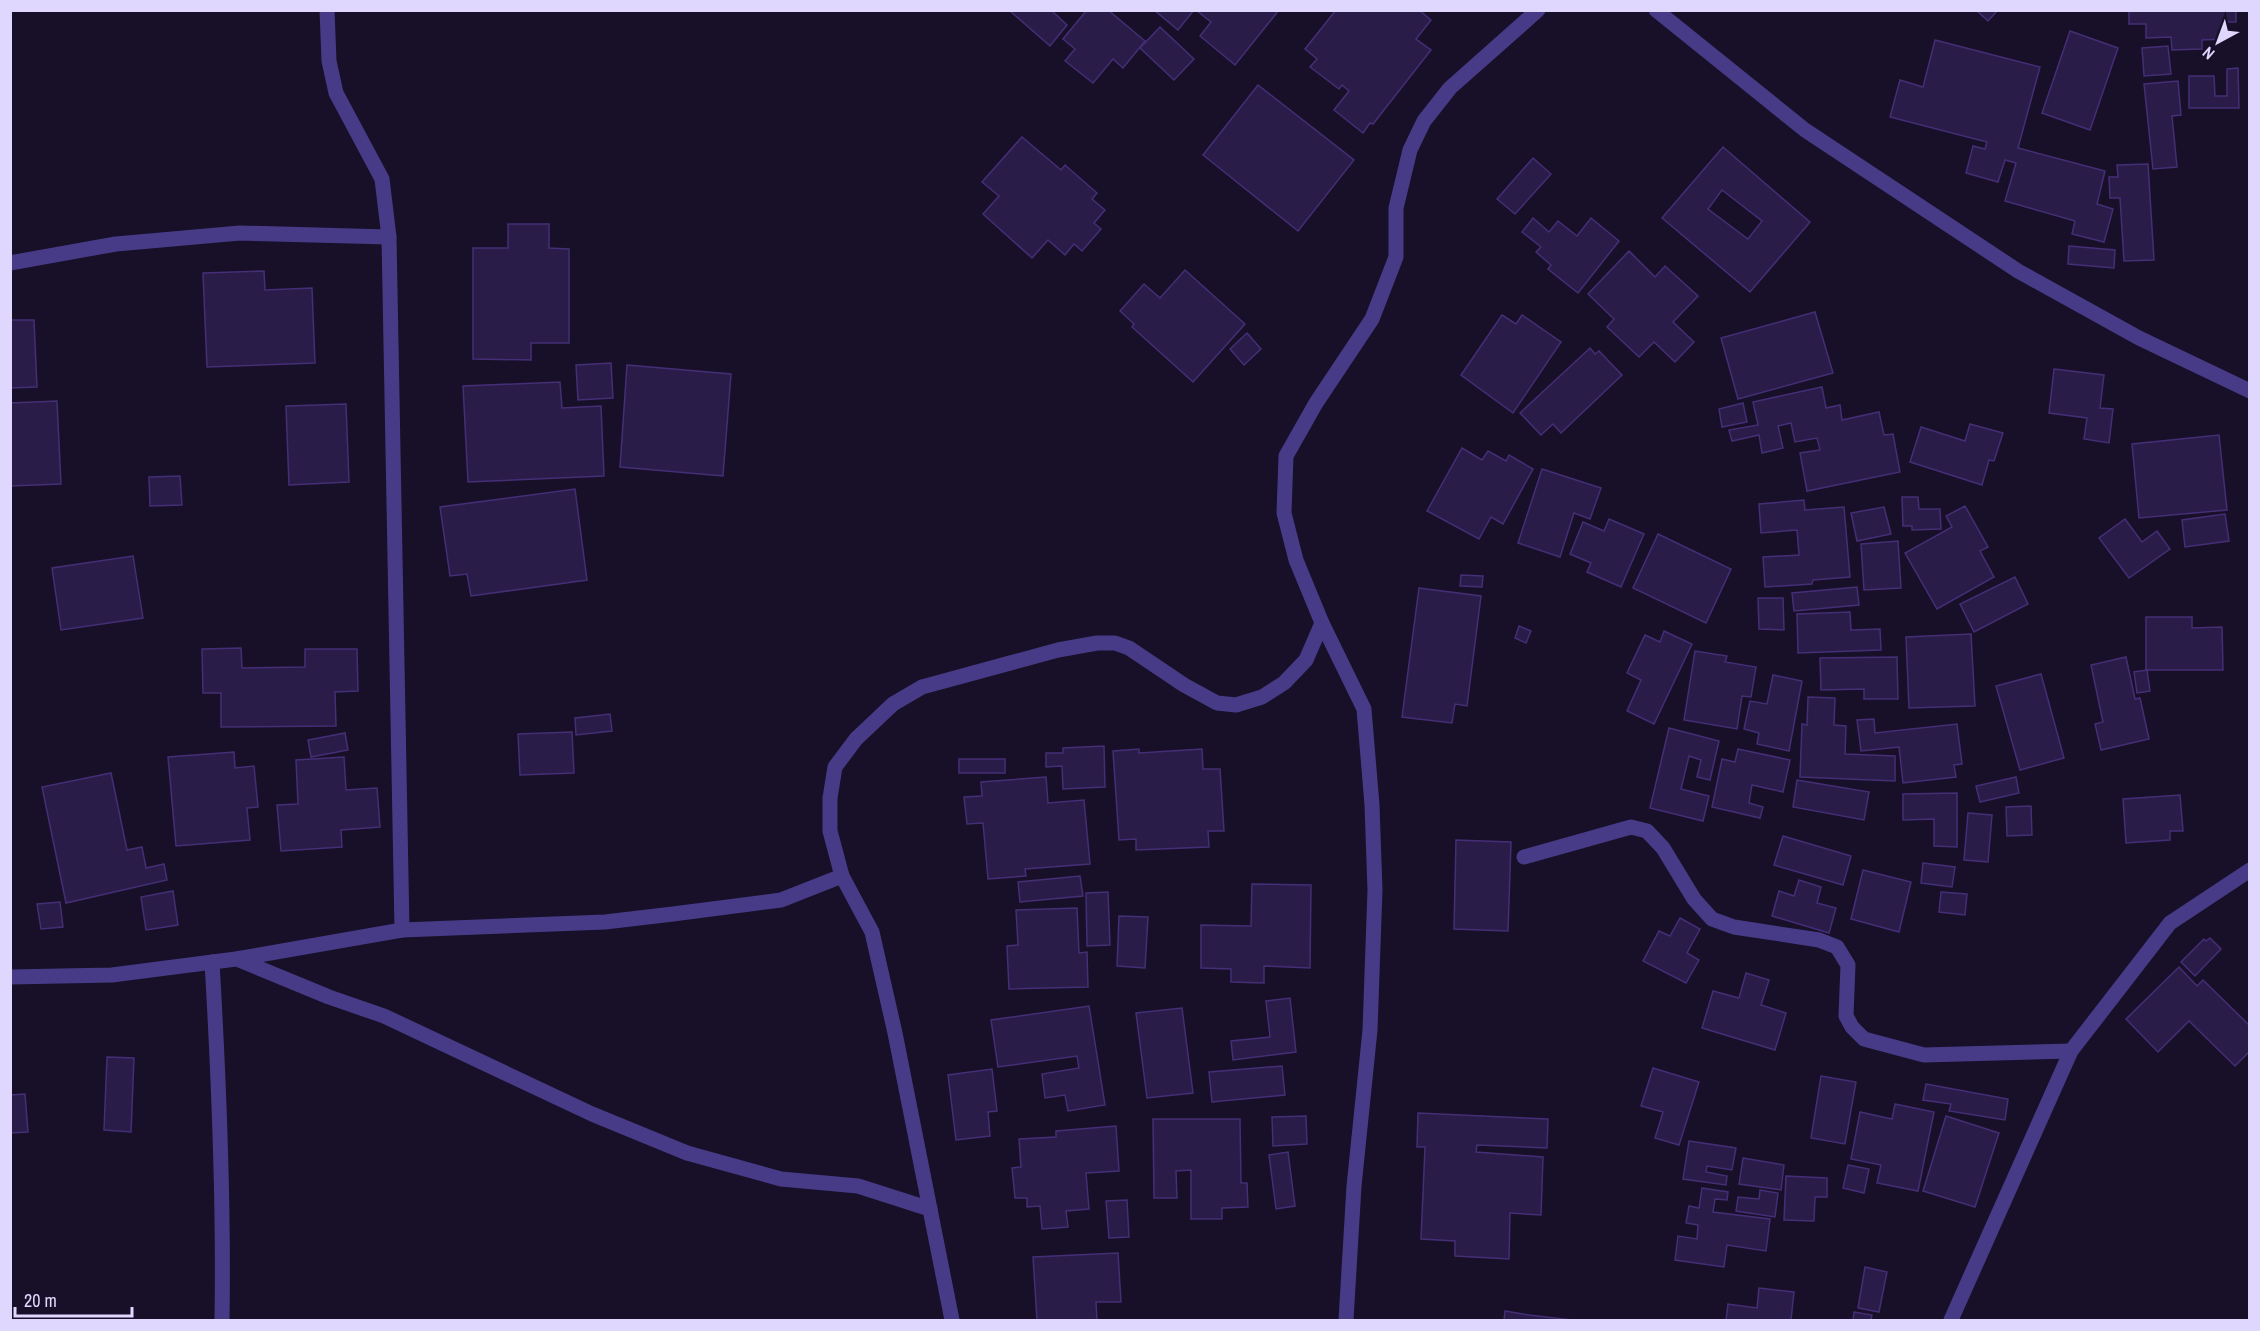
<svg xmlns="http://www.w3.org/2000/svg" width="2260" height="1331" viewBox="0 0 2260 1331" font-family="'Archivo Narrow',sans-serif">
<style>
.building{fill:#2a1c49;stroke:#442e76;stroke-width:1.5;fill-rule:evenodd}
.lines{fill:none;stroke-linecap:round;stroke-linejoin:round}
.street{stroke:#473b87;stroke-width:15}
</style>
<rect width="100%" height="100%" fill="#171028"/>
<g class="building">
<polygon points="1009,10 1051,10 1067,25 1050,46"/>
<polygon points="1087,10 1108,10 1145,41 1123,68 1113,59 1093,83 1065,61 1075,49 1063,39"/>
<polygon points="1154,10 1194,10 1178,30"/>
<polygon points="1196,10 1279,10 1235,65 1200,36 1211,22"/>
<polygon points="1336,10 1419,10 1431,20 1416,39 1431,50 1373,124 1370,123 1363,133 1334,110 1349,91 1342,85 1339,89 1310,67 1317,59 1305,49"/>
<polygon points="1976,10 1998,10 1988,21"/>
<polygon points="2129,10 2236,10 2236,22 2225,22 2225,39 2202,40 2202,49 2172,50 2171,37 2146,38 2146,24 2129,24"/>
<polygon points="1160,27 1194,59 1174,80 1140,48"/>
<polygon points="2070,31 2118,48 2090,130 2042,113"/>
<polygon points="1935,40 2040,67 2018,148 2105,171 2097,204 2113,209 2104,242 2072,234 2075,221 2005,201 2016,163 2005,160 1998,182 1966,173 1973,146 1985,149 1987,142 1890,117 1900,80 1923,87"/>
<polygon points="2168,46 2171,74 2144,76 2142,48"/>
<polygon points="2238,68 2239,108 2189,108 2189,76 2214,76 2215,96 2227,96 2227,69"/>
<polygon points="2178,81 2181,115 2172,116 2177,167 2153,169 2144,84"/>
<polygon points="1258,85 1354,160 1298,231 1203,155"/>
<polygon points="1022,137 1061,170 1065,165 1097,193 1092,199 1105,210 1094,223 1101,229 1082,251 1074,244 1065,255 1048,240 1032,258 983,214 999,196 982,182"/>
<path d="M1723,147L1810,222L1750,292L1662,218ZM1722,190L1762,221L1748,239L1708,209Z"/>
<polygon points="1533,158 1551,174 1515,214 1497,199"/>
<polygon points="2148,164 2154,260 2124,261 2120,198 2110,198 2109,177 2118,177 2117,165"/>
<polygon points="1533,218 1549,232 1558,221 1577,236 1591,218 1619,241 1578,293 1548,269 1551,265 1536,252 1541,247 1522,232"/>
<polygon points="508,224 549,224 549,248 569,249 569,343 531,343 531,360 473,359 473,248 508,248"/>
<polygon points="2069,246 2115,250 2114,268 2068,264"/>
<polygon points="1629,251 1655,277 1665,266 1698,296 1673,322 1694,342 1675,362 1654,342 1639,357 1607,327 1614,319 1588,294"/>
<polygon points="1185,270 1245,324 1193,382 1132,327 1134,324 1120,311 1144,284 1160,298"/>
<polygon points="264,271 265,290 312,288 315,363 207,367 203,273"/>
<polygon points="1815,312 1833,373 1738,399 1721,338"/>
<polygon points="1502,315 1516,324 1522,315 1561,342 1513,413 1461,375"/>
<polygon points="10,320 34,320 37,387 10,388"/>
<polygon points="1247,333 1261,349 1244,365 1230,349"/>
<polygon points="1590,348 1595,354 1599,351 1622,375 1561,433 1553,424 1541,435 1520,413"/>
<polygon points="611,363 613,398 578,400 576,365"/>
<polygon points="627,365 731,374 723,476 620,467"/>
<polygon points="2054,369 2104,375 2100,408 2113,409 2109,443 2084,439 2087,418 2049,413"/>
<polygon points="560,382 562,408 601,406 604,476 468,482 463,386"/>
<polygon points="1822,387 1826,408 1840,405 1842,420 1879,412 1884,435 1893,434 1900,472 1807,491 1800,453 1820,450 1817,438 1795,442 1791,423 1778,426 1783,448 1762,453 1759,435 1732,441 1729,430 1758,425 1753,402"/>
<polygon points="57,401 61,484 10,486 10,403"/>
<polygon points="1743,403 1747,422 1722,427 1719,409"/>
<polygon points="346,404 349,482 289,485 286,406"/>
<polygon points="1970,424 2003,433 1994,461 1989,460 1982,485 1910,462 1921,427 1965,441"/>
<polygon points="2219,435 2227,510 2139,518 2132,444"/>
<polygon points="1462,448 1482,460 1488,451 1506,461 1509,455 1533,469 1503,524 1491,517 1479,539 1427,511"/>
<polygon points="1542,469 1601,488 1590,519 1574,513 1560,557 1518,543"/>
<polygon points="180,476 182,505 150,506 149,477"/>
<polygon points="575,489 587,580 471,596 467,574 450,576 440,507"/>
<polygon points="1902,497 1918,497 1919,509 1940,509 1941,529 1912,530 1912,526 1903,526"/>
<polygon points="1804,500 1805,510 1844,507 1850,577 1813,580 1812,584 1765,587 1763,557 1799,555 1797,530 1761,533 1759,504"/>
<polygon points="1965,506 1988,547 1980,551 1994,577 1937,609 1905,553 1952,527 1946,516"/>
<polygon points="1884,507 1891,534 1857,541 1851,513"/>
<polygon points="2225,514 2229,541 2185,547 2182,520"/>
<polygon points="1609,519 1644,534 1621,587 1587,572 1591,563 1570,554 1583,522 1604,531"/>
<polygon points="2125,519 2142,542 2157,531 2170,549 2129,578 2099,538"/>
<polygon points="1658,534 1731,569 1706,623 1633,588"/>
<polygon points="1898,541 1901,588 1864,590 1861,544"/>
<polygon points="133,556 143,618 61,630 52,568"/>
<polygon points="1461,575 1483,576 1482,587 1460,586"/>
<polygon points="2015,577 2028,604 1974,632 1960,604"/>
<polygon points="1857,587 1859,605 1794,611 1792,593"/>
<polygon points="1419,588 1481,596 1467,706 1455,704 1452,723 1402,717"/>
<polygon points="1758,598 1783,598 1784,630 1759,629"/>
<polygon points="1850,612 1851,630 1880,629 1881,650 1798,653 1797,614"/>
<polygon points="2146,617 2192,617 2192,628 2222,627 2223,670 2146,670"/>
<polygon points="1519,626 1531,631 1526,643 1515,638"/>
<polygon points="1664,631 1692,644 1654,724 1627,711 1641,680 1627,673 1645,635 1660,642"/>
<polygon points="1971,634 1975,706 1909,708 1906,637"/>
<polygon points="241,648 242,668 305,667 305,649 357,649 358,691 335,692 336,726 221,727 221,693 203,693 202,649"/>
<polygon points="1695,651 1727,656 1725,662 1756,667 1751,697 1742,696 1737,729 1684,720"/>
<polygon points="1897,657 1898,699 1864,699 1864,689 1821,690 1820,658"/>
<polygon points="2126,657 2135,699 2140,698 2149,739 2101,750 2095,724 2103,722 2091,665"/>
<polygon points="2147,670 2150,691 2137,693 2134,672"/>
<polygon points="2041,674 2064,758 2020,770 1996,686"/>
<polygon points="1773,675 1802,681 1789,751 1757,744 1759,733 1744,729 1750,701 1767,704"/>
<polygon points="1808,697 1835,698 1834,725 1846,726 1845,754 1895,756 1895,781 1800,777 1802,724 1807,725"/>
<polygon points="610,714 612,731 576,735 575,718"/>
<polygon points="1874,719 1875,733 1957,724 1962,764 1954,765 1956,777 1903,783 1899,747 1861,751 1857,720"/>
<polygon points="1669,728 1719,741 1710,780 1697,777 1701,760 1689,756 1681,789 1709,796 1703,821 1650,808"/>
<polygon points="572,732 574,773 520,775 518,734"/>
<polygon points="345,733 348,750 311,757 308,740"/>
<polygon points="1104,746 1105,787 1063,789 1062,766 1046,767 1046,753 1063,753 1063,748"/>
<polygon points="1139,749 1139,753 1202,749 1203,769 1220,769 1224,831 1208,831 1209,847 1136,850 1136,839 1119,840 1113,751"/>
<polygon points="1738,749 1790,760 1783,792 1752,785 1749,803 1763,807 1760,818 1712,807 1722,759 1735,762"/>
<polygon points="234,752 235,768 254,766 258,807 247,808 250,840 176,846 168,757"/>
<polygon points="344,757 346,790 377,788 380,827 341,830 342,847 281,851 277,805 298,804 296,760"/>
<rect x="959" y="759" width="46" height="14"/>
<polygon points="111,773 127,850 142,847 146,868 164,864 167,880 66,903 42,787"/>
<polygon points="1046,777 1048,803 1084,800 1090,864 1025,869 1026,876 988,879 983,823 967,824 964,797 982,796 981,782"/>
<polygon points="2016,777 2019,793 1980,802 1976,786"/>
<polygon points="1797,780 1869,792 1864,820 1793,807"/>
<polygon points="1957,793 1957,847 1934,846 1934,819 1903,820 1903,794"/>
<polygon points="2180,795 2183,831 2170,831 2170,840 2126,843 2123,799"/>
<polygon points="2031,806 2032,835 2007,836 2006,807"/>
<polygon points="1968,813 1992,815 1988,862 1964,860"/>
<polygon points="1783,836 1851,856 1843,885 1774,865"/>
<polygon points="1456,840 1511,842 1508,931 1454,929"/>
<polygon points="1923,863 1955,867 1952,887 1921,883"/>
<polygon points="1863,870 1911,882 1899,932 1851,919"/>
<polygon points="1080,876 1083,896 1020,902 1018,882"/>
<polygon points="1799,880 1821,887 1817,903 1836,908 1829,933 1772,916 1779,891 1794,896"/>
<polygon points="1252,884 1311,885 1310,968 1264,966 1264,983 1231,982 1231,969 1201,968 1201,925 1251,926"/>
<polygon points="173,891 178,925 146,930 141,897"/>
<polygon points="1108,892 1110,945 1087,946 1086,893"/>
<polygon points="1941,892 1967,894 1965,915 1939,912"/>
<polygon points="60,902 63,927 41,929 37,904"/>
<polygon points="1077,908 1079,953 1087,952 1088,987 1009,989 1007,946 1018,945 1016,910"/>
<polygon points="1119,916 1148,917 1145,968 1117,966"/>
<polygon points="1680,918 1700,929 1687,953 1699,960 1686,983 1643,961 1659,931 1670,936"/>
<polygon points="2210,938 2221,949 2195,976 2181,962 2204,939 2206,941"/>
<polygon points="2179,967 2197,986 2203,980 2250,1026 2250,1051 2235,1066 2189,1021 2158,1052 2126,1019"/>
<polygon points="1746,973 1769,980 1761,1005 1786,1013 1775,1050 1702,1028 1713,991 1739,998"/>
<polygon points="1290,998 1296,1052 1233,1060 1231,1041 1270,1037 1266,1001"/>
<polygon points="1089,1006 1105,1105 1068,1111 1065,1095 1045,1098 1042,1074 1079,1068 1077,1056 998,1067 991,1020"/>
<polygon points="1182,1008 1193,1093 1147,1098 1136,1013"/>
<polygon points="107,1057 134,1058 131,1132 104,1130"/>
<polygon points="1282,1066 1285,1095 1212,1102 1209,1072"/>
<polygon points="1653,1068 1699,1082 1679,1145 1655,1138 1663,1112 1641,1106"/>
<polygon points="992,1069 997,1111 988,1112 990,1136 956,1140 948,1075"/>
<polygon points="1821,1076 1856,1082 1845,1144 1811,1138"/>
<polygon points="1926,1084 2008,1099 2005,1120 1949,1111 1951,1104 1923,1100"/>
<polygon points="25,1094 28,1132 10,1133 10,1095"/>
<polygon points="1895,1104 1934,1112 1918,1191 1877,1183 1881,1165 1851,1159 1860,1112 1892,1119"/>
<polygon points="1418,1113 1548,1119 1547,1148 1477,1145 1476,1152 1543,1157 1541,1215 1510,1213 1509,1259 1455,1256 1455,1241 1421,1239 1425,1147 1417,1147"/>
<polygon points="1306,1116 1307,1144 1273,1146 1272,1117"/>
<polygon points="1946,1116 1999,1133 1975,1207 1923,1191"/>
<polygon points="1153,1119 1240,1119 1241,1183 1247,1183 1248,1207 1222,1208 1222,1219 1191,1219 1191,1170 1176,1171 1177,1198 1154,1198"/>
<polygon points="1116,1126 1119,1171 1086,1173 1089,1209 1066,1211 1068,1227 1042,1229 1040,1206 1027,1207 1027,1198 1015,1198 1012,1168 1021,1167 1019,1139 1056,1137 1056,1131"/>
<polygon points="1689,1141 1736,1148 1732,1170 1707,1166 1706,1172 1727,1176 1726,1185 1683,1179"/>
<polygon points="1288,1152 1295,1206 1276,1209 1269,1155"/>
<polygon points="1743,1158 1784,1165 1781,1190 1739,1184"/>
<polygon points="1848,1165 1869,1169 1864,1193 1843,1188"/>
<polygon points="1786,1176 1827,1178 1827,1197 1815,1197 1814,1221 1784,1220"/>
<polygon points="1702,1188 1728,1192 1727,1200 1715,1199 1713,1212 1770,1219 1766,1251 1727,1245 1724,1267 1675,1260 1678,1236 1697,1239 1698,1225 1686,1223 1689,1206 1699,1208"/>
<polygon points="1760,1190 1778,1193 1775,1217 1736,1211 1738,1197 1759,1199"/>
<polygon points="1127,1200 1129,1237 1109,1238 1106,1201"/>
<polygon points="1118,1253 1121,1302 1096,1302 1097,1320 1037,1320 1033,1257"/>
<polygon points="1865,1267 1887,1272 1879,1312 1858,1308"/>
<polygon points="1759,1288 1794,1292 1791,1320 1726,1320 1728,1304 1757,1308"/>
<polygon points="1505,1311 1529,1315 1572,1320 1504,1320"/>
<polygon points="1854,1312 1872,1315 1871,1320 1853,1320"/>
</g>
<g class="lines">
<g class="street">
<polyline points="327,10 329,61 336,93 382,179 389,237 402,930"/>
<polyline points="1656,10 1805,130 2018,271 2139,338 2250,391"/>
<polyline points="10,263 116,244 240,233 389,237"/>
<polyline points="1524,857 1631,827 1647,831 1663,848 1694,899 1712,919 1734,927 1819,940 1837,947 1848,965 1846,1016 1852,1027 1864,1039 1924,1055 2071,1051"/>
<polyline points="237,959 329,997 384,1016 592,1114 687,1153 781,1179 858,1186 930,1209"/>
<path d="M212,962C219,1082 224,1201 222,1320"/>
<polyline points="10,977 112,975 236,959 402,930 605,922 673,914 781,900 842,876"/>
<polyline points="952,1320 895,1033 872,932 842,876 830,831 830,798 835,767 856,739 893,704 922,687 1058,650 1097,643 1115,643 1129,648 1184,685 1217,703 1236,705 1262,697 1284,683 1306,660 1322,623"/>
<polyline points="1346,1320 1354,1186 1370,1030 1375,890 1372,805 1364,709 1322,623 1296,560 1284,513 1286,456 1316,403 1372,319 1396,257 1396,208 1410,150 1424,121 1450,88 1538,10"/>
<polyline points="1951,1320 2071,1051 2170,923 2250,870"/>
</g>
</g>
<rect width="2260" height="1331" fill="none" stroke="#e0d7ff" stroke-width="24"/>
<g transform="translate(2218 42) rotate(221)" stroke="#171028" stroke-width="4.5" paint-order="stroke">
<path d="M0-4.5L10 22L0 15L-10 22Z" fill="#e0d7ff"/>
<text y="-9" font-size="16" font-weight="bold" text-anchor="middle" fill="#e0d7ff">N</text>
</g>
<path d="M15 1307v9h117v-9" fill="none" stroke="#e0d7ff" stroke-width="3"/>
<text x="24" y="1307" font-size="18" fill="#e0d7ff" stroke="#171028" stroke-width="4.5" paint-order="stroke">20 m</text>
</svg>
